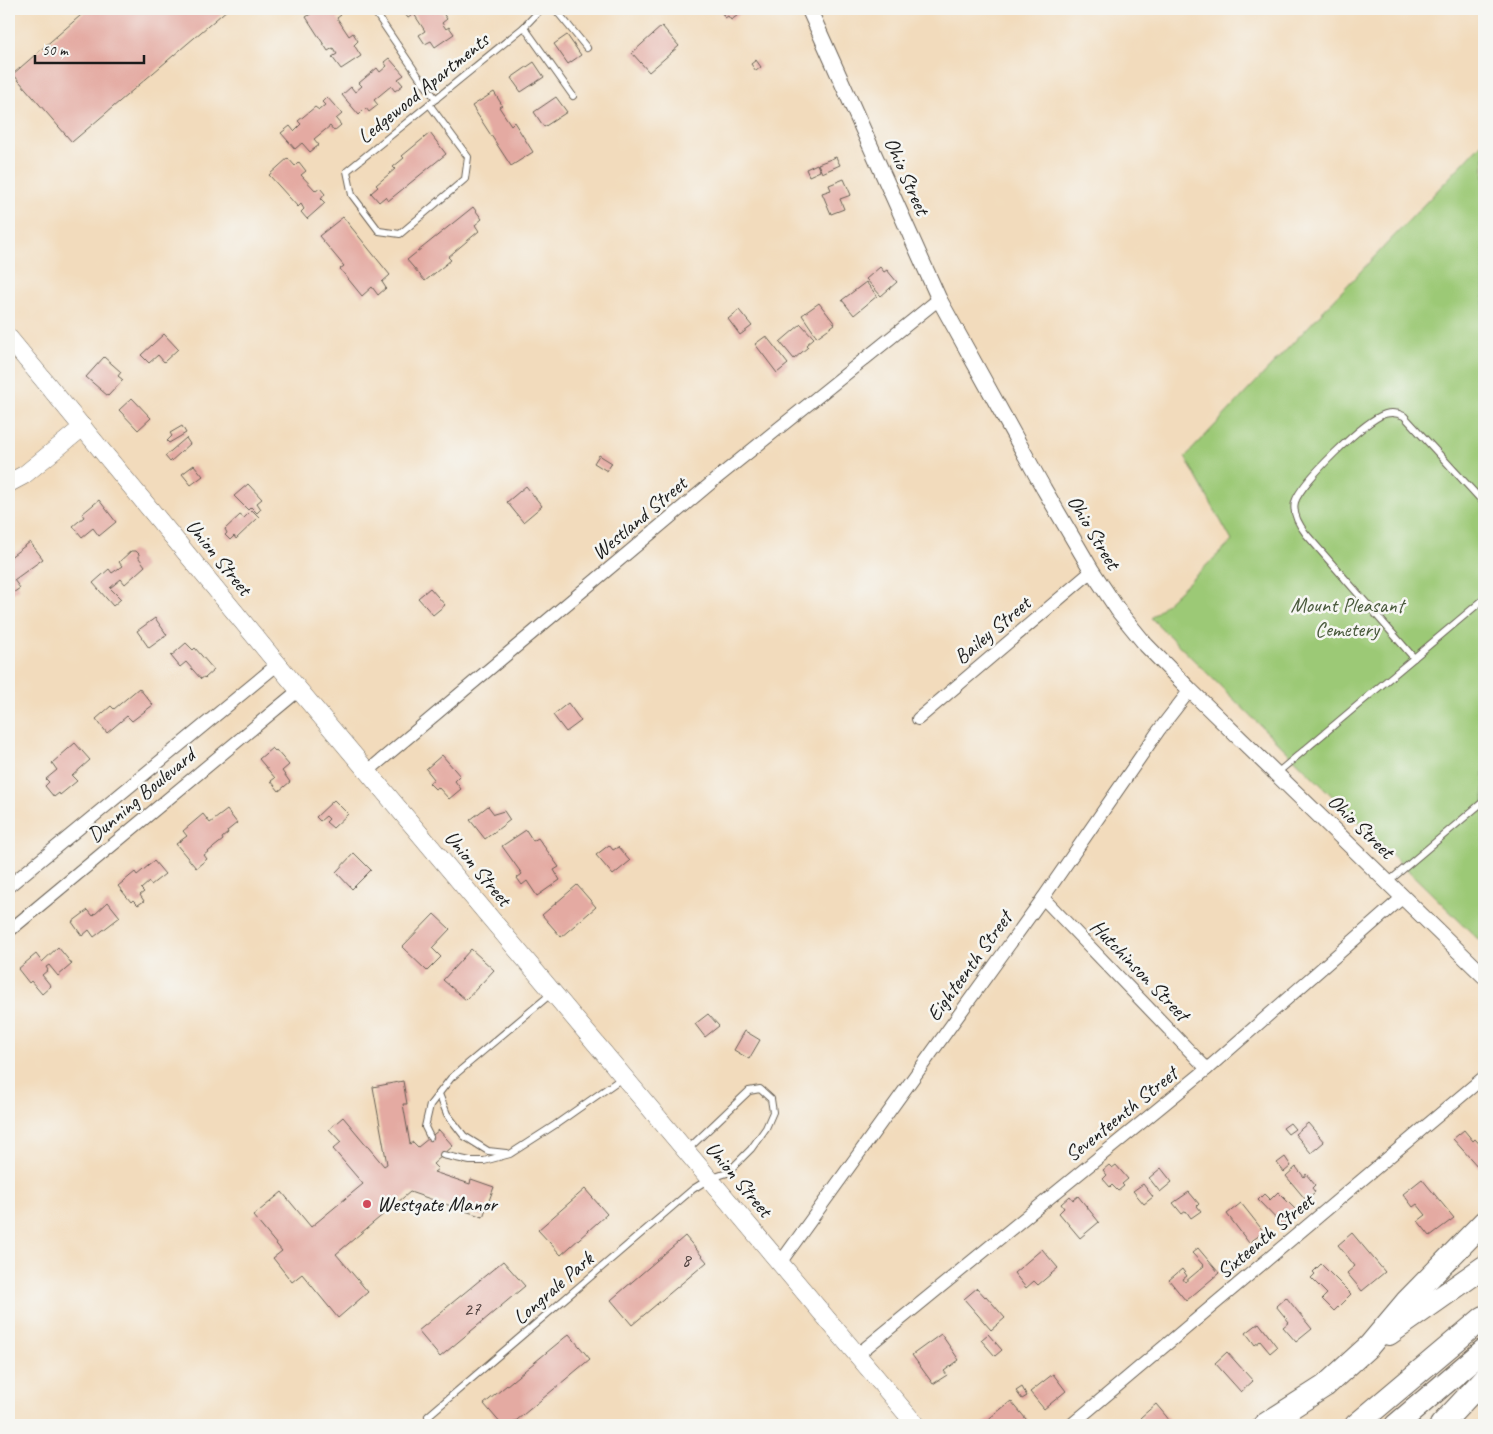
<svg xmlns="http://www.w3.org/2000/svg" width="1493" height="1434" viewBox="0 0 1493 1434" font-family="Caveat,sans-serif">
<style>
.green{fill:#9cc976;stroke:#5c7249}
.building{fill:#e4aaa2}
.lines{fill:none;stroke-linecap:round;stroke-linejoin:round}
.service-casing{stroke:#675f54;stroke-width:8}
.minor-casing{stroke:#675f54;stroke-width:14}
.tertiary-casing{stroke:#675f54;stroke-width:17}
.secondary-casing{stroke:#675f54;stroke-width:19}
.motorway-casing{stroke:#675f54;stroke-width:24}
.service{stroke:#fff;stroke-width:6}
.minor{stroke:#fff;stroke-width:12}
.tertiary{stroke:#fff;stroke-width:15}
.secondary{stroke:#fff;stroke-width:18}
.motorway{stroke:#fff;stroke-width:22}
.poi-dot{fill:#d1495b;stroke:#f6f6f2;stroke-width:2}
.labels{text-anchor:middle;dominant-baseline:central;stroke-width:5;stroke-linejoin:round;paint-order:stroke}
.number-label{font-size:19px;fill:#4e403e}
.street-label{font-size:21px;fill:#1c1c1c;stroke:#f6f6f2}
.park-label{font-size:21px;fill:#49593c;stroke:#f6f6f2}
.poi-label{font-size:21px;fill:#1c1c1c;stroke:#f6f6f2;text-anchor:start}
</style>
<rect width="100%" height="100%" fill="#f6f6f2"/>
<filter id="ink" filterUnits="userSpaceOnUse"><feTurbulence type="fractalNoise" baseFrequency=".02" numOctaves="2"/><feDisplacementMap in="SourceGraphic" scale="10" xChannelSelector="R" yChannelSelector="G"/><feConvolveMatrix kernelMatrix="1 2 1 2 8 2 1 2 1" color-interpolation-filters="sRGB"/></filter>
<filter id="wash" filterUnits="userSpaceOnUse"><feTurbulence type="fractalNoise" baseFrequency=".0096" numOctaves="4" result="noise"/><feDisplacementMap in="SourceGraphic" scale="20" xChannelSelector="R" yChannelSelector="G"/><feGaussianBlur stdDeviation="1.12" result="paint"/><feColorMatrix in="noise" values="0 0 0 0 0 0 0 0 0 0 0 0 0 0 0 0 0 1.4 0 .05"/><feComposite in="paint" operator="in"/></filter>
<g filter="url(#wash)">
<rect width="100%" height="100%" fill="#f2dbbc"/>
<polygon class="green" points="1484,141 1484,945 1151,618 1232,541 1185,457"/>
<g id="blocks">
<g class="building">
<polygon points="88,9 228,9 72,142 13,74"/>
<polygon points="318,9 330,9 331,11 337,9 341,15 337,18 349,36 353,33 358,41 354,45 361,56 341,69 332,57 337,54 333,48 328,51 306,17"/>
<polygon points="401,9 440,9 447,19 442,23 446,29 449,27 454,34 435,47 431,41 425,44 419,35 425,31 414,14 408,18"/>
<polygon points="723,9 747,9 731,20 728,16 725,18 722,13 725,11"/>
<polygon points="662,26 679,46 649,72 632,53"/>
<polygon points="567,35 581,55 568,64 554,44"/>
<polygon points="389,58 404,75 398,79 403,85 395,91 391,86 374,100 378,105 369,112 366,108 359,115 342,95 351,87 355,92 362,86 359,83 377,68 380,72 387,66 384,62"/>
<polygon points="756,60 761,67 756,71 751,64"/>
<polygon points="534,62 544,77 521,92 511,78"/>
<polygon points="494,92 502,105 499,107 511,125 514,122 533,152 511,166 472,106"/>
<polygon points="327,97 342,114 336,119 341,125 334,131 330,126 314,139 319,145 310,152 302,143 295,149 281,133 290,126 294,131 301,124 298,121 315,107 319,110 325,105 322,102"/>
<polygon points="556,97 567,112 544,127 534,112"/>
<polygon points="430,133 446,154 388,201 385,197 379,202 371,193 378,187 376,185 395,169 393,167 404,158 402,156"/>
<polygon points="836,157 840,165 822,173 818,164"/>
<polygon points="288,158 295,166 299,162 306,171 301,175 316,191 320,188 325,194 321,199 325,203 307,219 301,212 304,209 301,204 298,207 269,175"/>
<polygon points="817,164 820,171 809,176 806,169"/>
<polygon points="844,179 851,195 840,199 844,209 831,214 822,193 831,190 829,185"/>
<polygon points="473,207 482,219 475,225 479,231 448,257 451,260 425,281 407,260"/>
<polygon points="343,217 390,275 382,282 386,288 378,295 372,287 362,296 340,269 344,266 319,236"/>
<polygon points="880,267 884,272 887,270 897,282 881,296 866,279"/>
<polygon points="866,282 877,296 854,315 842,300"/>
<polygon points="819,303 835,324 817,337 802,315"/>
<polygon points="739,310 752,326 740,335 728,319"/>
<polygon points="801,324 814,338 806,345 808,347 794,359 780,342"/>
<polygon points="164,334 178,349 164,362 158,355 149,363 141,355"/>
<polygon points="766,336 788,364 777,373 755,344"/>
<polygon points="104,357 121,372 118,376 123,380 108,396 86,377"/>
<polygon points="132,398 151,418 138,430 119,410"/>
<polygon points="182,426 186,433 169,443 167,441 172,436 170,433"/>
<polygon points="186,438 190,444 170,462 165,456"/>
<polygon points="599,455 612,463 607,471 594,463"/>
<polygon points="194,465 203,476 191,485 182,474"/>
<polygon points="248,484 262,499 257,503 261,509 257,513 251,507 248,510 234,496"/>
<polygon points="526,486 542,506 523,522 507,502"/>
<polygon points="99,500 116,522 99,536 93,528 82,537 73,526 84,517 82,514"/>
<polygon points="252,510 259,517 236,539 234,536 230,540 225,535 227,533 225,529 240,515 244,518"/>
<polygon points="30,542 43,559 14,580 20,588 10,595 9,558"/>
<polygon points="131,551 136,551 139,554 139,558 145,566 125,584 121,579 110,588 121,599 113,606 93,583 109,569 112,573 122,566 119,562"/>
<polygon points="430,588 445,605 433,615 418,598"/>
<polygon points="155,618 167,635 149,648 137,631"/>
<polygon points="186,643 193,650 195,648 214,670 205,678 204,677 201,679 186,662 180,667 171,656"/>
<polygon points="139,688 153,705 132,721 127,716 107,733 96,719 111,706 114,709"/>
<polygon points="568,703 581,721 566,732 553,715"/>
<polygon points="75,743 90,760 72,776 77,781 60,795 59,793 54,797 45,786 49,782 46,779 57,770 52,763"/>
<polygon points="272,748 275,751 276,750 289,765 282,771 290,782 279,791 271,781 275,778 259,759"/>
<polygon points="442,755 460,776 455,781 461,789 449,799 438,787 435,789 429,783 434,779 426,769"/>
<polygon points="334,800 348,814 333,828 326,822 329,819 326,816 320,821 316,817"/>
<polygon points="488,806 494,814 504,811 510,820 485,839 470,820"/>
<polygon points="227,810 237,823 227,831 228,833 222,838 223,840 204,855 207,859 196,868 176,844 187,836 183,831 203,814 210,823"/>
<polygon points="526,830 533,841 538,838 559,867 554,870 560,880 537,896 527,881 522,885 517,878 522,874 502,846"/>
<polygon points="609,845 613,850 618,847 630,861 613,875 596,855"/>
<polygon points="354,853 371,870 352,889 336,872"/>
<polygon points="154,861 165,874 151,885 149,882 141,889 144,892 140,895 144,901 138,905 133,900 131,902 118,886 135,872 137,875"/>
<polygon points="577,885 596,907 561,937 542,915"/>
<polygon points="108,902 120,917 94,937 89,930 82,936 72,922 88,910 93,916"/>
<polygon points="434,914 450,929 432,948 441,957 427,971 402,947"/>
<polygon points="58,947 72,964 58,976 49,965 46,967 48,970 42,975 51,986 42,994 31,981 29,983 18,969 36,954 42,962"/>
<polygon points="471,949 494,970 466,1000 443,980"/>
<polygon points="708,1014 719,1026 705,1037 695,1024"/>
<polygon points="745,1031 760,1040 749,1059 734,1050"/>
<polygon points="403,1081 407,1104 403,1104 410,1144 413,1142 418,1147 439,1130 453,1146 433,1164 438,1169 434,1172 470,1184 471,1179 494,1187 483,1217 410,1192 336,1254 368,1292 338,1318 302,1274 292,1282 273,1258 282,1251 253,1216 282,1192 311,1227 363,1184 333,1149 341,1142 329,1129 343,1117 384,1166 387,1164 373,1087"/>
<polygon points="1290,1123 1295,1129 1288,1134 1283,1128"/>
<polygon points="1308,1123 1324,1142 1311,1153 1295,1134"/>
<polygon points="1464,1130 1473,1141 1475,1139 1484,1149 1484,1163 1479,1168 1453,1139"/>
<polygon points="1285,1157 1291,1166 1284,1172 1277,1163"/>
<polygon points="1109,1165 1112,1168 1116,1165 1128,1179 1122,1184 1124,1186 1118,1191 1112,1185 1110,1187 1103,1179 1107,1175 1103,1170"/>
<polygon points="1296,1167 1304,1177 1306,1174 1315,1185 1312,1188 1315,1192 1306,1200 1286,1176"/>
<polygon points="1161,1168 1172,1182 1160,1192 1149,1178"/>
<polygon points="1422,1179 1454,1218 1430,1236 1418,1221 1426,1215 1417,1204 1413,1207 1403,1194"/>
<polygon points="1143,1184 1153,1197 1144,1204 1133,1191"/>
<polygon points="585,1189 607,1214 561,1255 538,1230"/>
<polygon points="1189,1192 1199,1204 1197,1206 1201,1211 1191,1218 1186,1211 1182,1214 1173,1203"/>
<polygon points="1278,1192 1297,1211 1282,1225 1258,1200 1264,1194 1270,1200"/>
<polygon points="1070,1196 1073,1200 1078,1196 1099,1222 1080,1238 1059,1213 1064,1208 1061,1204"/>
<polygon points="1241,1203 1264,1232 1249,1243 1227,1214"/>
<polygon points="1352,1233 1385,1272 1362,1291 1347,1273 1355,1266 1338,1245"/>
<polygon points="685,1236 707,1262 632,1325 611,1300"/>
<polygon points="1198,1248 1219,1273 1186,1301 1169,1280 1182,1269 1187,1276 1183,1279 1185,1282 1204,1266 1192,1253"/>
<polygon points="1042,1249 1058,1268 1038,1285 1034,1281 1026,1288 1014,1273"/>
<polygon points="503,1261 525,1286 440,1357 418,1331"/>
<polygon points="1321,1264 1351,1294 1334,1311 1322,1299 1327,1294 1311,1278 1315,1274 1313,1272"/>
<polygon points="977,1288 985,1297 986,1296 1005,1318 991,1330 964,1299"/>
<polygon points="1286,1297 1312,1329 1296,1342 1283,1327 1289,1322 1276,1306"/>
<polygon points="1259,1323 1277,1347 1270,1353 1260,1341 1255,1345 1246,1333"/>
<polygon points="569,1334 590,1359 511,1425 502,1425 484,1404"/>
<polygon points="941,1334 959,1360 944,1371 947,1375 933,1384 912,1355"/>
<polygon points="988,1334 1002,1350 995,1356 981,1340"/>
<polygon points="1227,1352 1253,1381 1241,1392 1215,1363"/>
<polygon points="1053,1374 1066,1391 1044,1409 1030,1392"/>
<polygon points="1022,1387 1027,1396 1022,1399 1016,1391"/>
<polygon points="1011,1401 1031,1425 981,1425"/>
<polygon points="1156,1404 1166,1416 1173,1425 1148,1425 1141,1417"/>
</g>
</g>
</g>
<g filter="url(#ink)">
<use href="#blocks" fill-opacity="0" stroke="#675f54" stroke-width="1"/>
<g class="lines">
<defs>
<g id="service">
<polyline points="373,9 419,77 436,99"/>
<polyline points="555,9 587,48"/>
<polyline points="524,27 573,96"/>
<polyline points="429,104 468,157 465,179 400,234 379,231 352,195 347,171 524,27 541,9"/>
<path d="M1414,658L1306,534C1299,525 1292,514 1295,502C1301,482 1365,420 1385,414C1392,412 1398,413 1404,416L1484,503"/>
<polyline points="1277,773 1484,599"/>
<polyline points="1388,882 1484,801"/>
<polyline points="439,1094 447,1114 464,1136 488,1151 506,1153"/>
<polyline points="430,1137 425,1127 430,1105 451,1078 552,993"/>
<polyline points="443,1155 470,1161 484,1161 510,1154 555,1125 622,1078"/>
<polyline points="435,1425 428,1416 693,1189 709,1179 727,1173 751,1149 766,1128 773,1112 771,1099 760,1089 749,1091 686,1151"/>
</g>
<g id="minor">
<polyline points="918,719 1092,571"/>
<polyline points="368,771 717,478 939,299"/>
<polyline points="9,886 278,664"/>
<polyline points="1043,898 1207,1069"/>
<polyline points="9,931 299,690"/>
<polyline points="780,1263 1043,898 1159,730 1190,690"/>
<polyline points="857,1355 1207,1069 1403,897"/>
<polyline points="1071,1425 1484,1077"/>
</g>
<polyline id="tertiary" points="809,9 939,299 1044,489 1092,571 1120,613 1146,645 1190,690 1484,976"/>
<g id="secondary">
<polyline points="9,338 299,690 916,1425"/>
<polyline points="9,483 24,475 83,427"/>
</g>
<g id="motorway">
<polyline points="1389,1334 1484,1267"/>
<polyline points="1264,1425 1325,1386 1369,1346 1406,1302 1484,1222"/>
<polyline points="1356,1425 1484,1317"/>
<polyline points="1396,1425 1484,1350"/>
<polyline points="1441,1425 1484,1379"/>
</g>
</defs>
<use href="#service" class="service-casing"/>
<use href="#minor" class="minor-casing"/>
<use href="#tertiary" class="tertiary-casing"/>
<use href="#secondary" class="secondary-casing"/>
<use href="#motorway" class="motorway-casing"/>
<use href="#service" class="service"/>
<use href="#minor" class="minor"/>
<use href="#tertiary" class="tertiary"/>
<use href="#secondary" class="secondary"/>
<use href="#motorway" class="motorway"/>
</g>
</g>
<circle class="poi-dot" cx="367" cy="1204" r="5"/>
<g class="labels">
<g class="number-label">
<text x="686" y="1260">8</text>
<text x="472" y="1309">27</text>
</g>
<g class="street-label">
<text transform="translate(423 88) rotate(-39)">Ledgewood Apartments</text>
<text transform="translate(907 176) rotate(66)">Ohio Street</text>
<text transform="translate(639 518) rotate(-40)">Westland Street</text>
<text transform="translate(1094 532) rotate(59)">Ohio Street</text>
<text transform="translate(219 557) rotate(51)">Union Street</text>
<text transform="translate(992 630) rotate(-40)">Bailey Street</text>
<text transform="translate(141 795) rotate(-40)">Dunning Boulevard</text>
<text transform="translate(1361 826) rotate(44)">Ohio Street</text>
<text transform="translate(478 868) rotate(50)">Union Street</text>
<text transform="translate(969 966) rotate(-54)">Eighteenth Street</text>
<text transform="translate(1140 970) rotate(46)">Hutchinson Street</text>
<text transform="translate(1121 1114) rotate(-39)">Seventeenth Street</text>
<text transform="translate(739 1179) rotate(50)">Union Street</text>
<text transform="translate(1265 1236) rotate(-40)">Sixteenth Street</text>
<text transform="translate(553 1288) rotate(-41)">Longrale Park</text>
</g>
<g class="park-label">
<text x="1347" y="605">Mount Pleasant<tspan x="1347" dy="24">Cemetery</tspan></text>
</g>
<g class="poi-label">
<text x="377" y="1204">Westgate Manor</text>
</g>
</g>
<rect width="1493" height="1434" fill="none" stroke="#f6f6f2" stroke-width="30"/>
<path d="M35 55v8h109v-8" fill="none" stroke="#1c1c1c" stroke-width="2.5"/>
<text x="42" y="55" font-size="15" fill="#1c1c1c" stroke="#f6f6f2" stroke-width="4" paint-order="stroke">50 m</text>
</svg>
